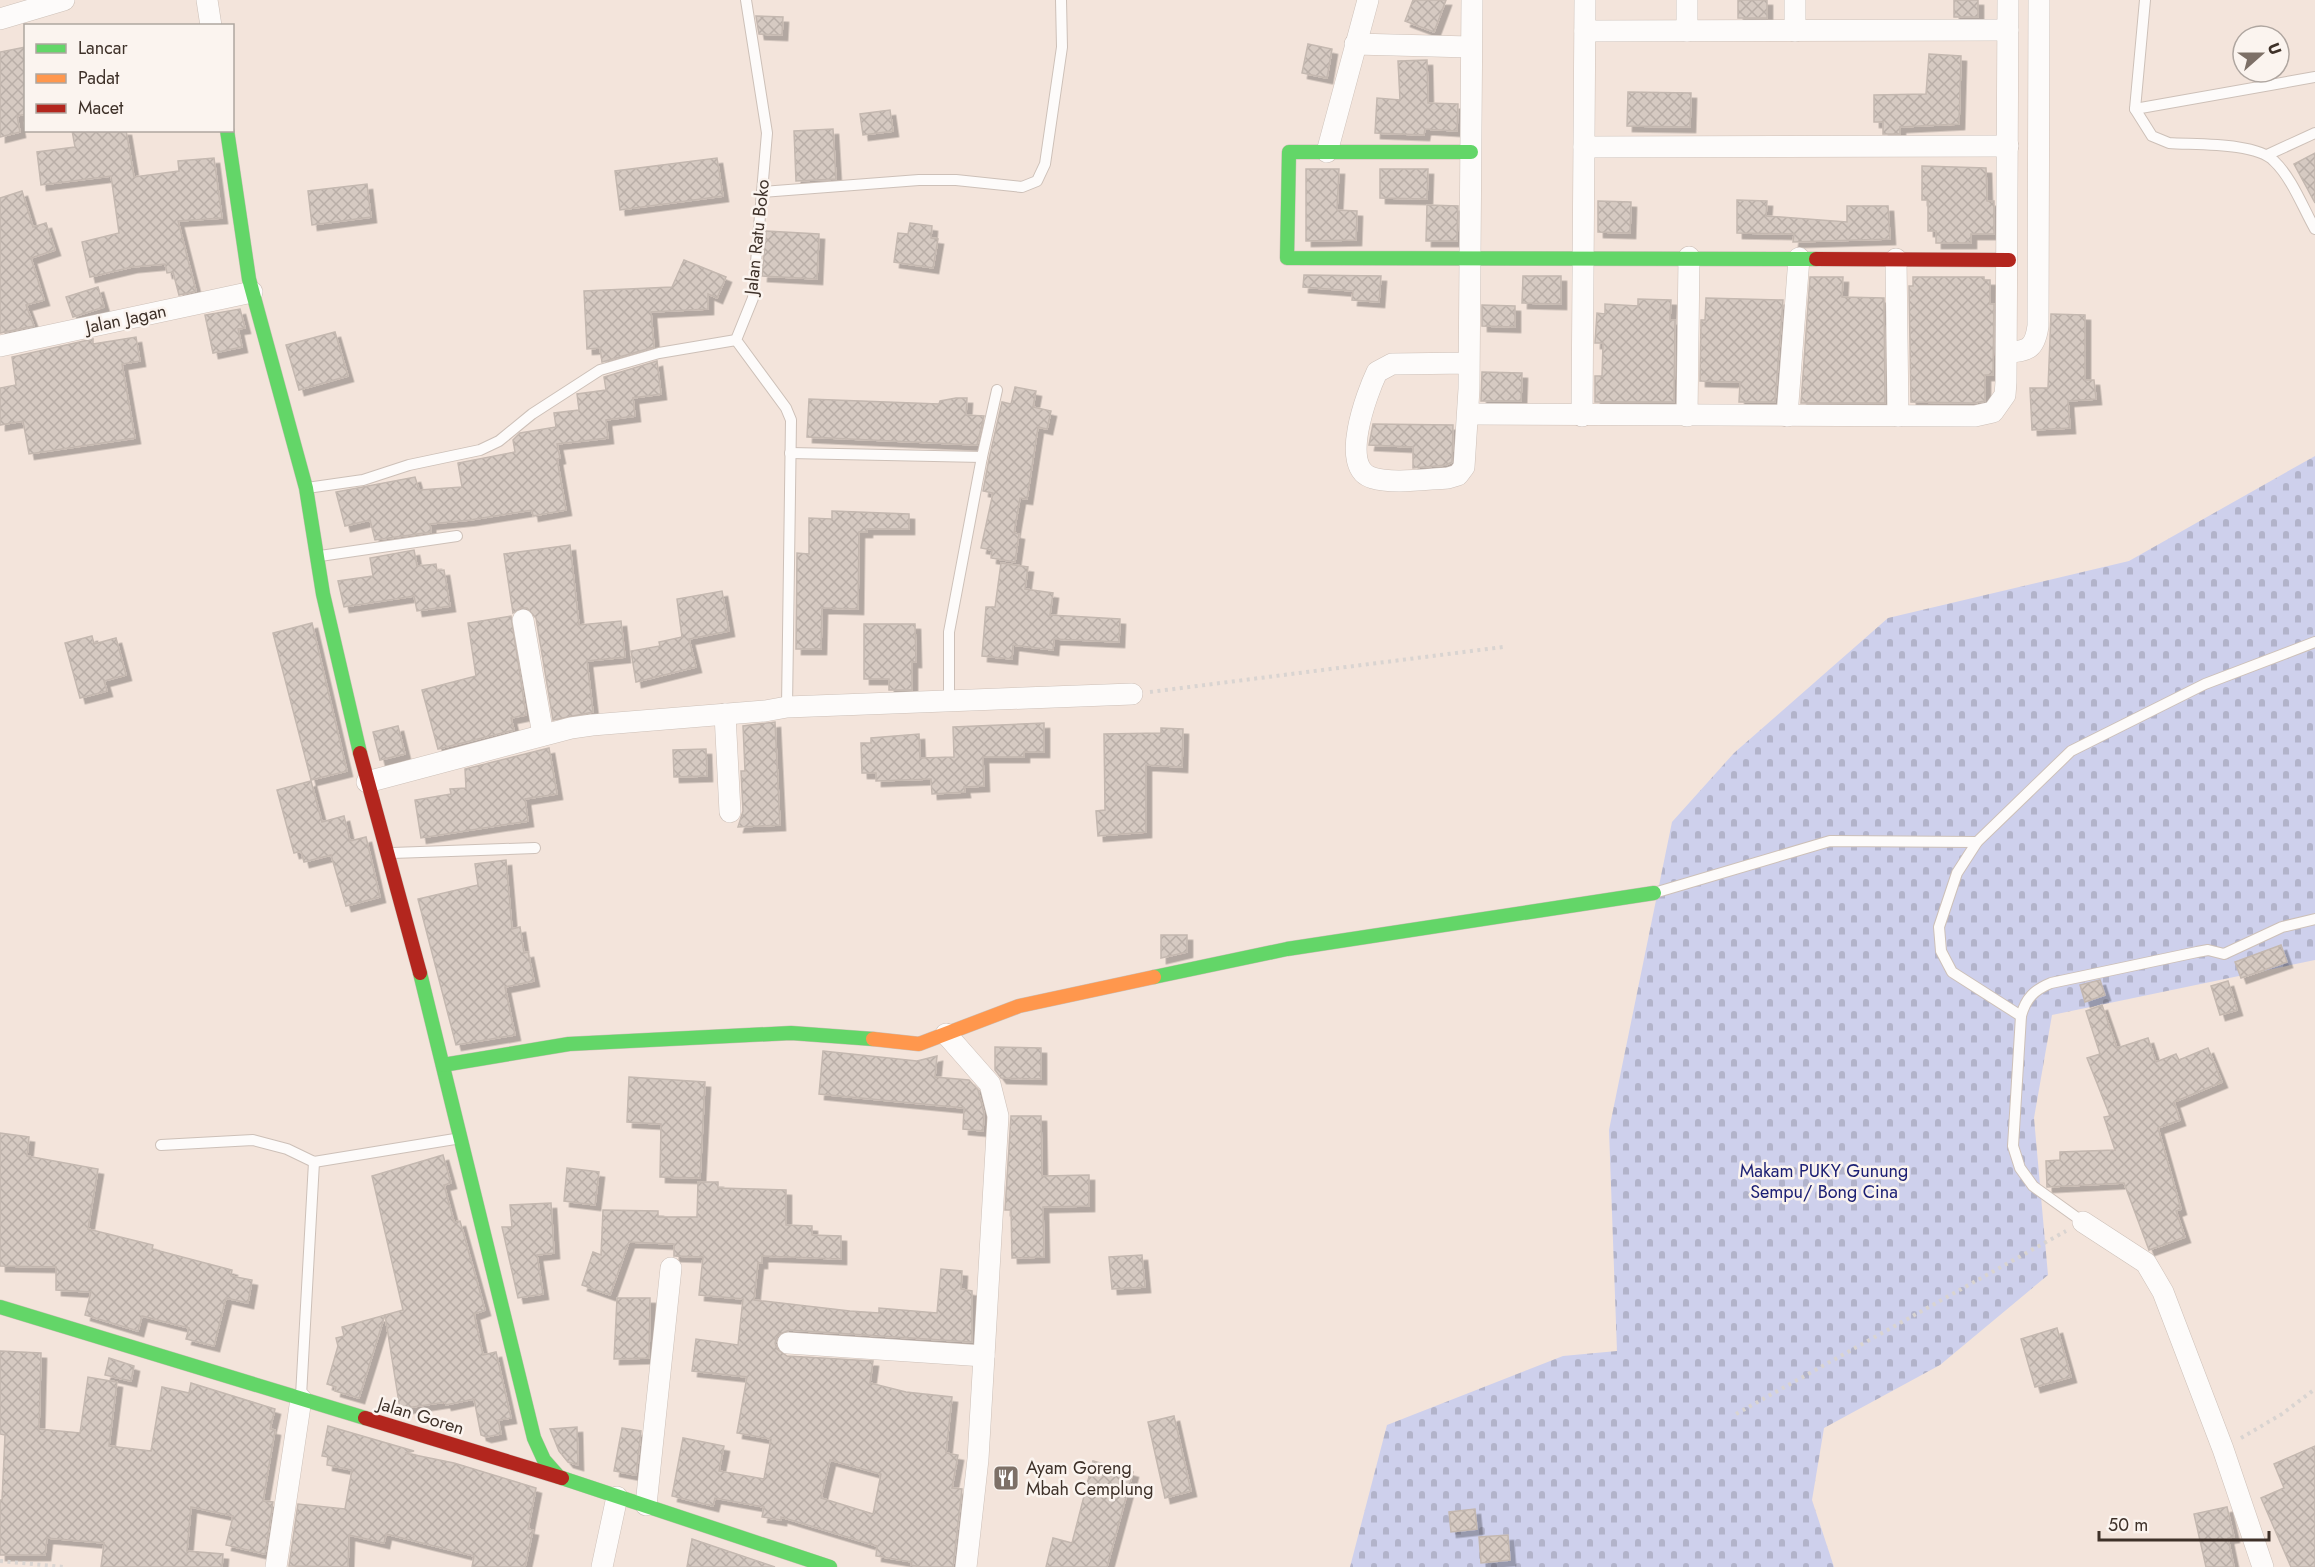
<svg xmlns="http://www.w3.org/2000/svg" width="2315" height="1567" viewBox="0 0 2315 1567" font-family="Jost,sans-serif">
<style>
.cemetery{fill:url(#cemetery-stones)}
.building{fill:url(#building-cross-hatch);stroke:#c4b8b0;stroke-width:1.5;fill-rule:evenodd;filter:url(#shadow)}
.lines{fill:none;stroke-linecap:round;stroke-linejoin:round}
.lane-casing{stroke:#cdc0b8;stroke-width:12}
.street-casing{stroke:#cdc0b8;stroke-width:22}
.fast-casing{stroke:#cdc0b8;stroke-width:15}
.slow-casing{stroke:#cdc0b8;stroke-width:15}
.jam-casing{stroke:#cdc0b8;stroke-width:15}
.path{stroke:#d9d4d1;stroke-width:4;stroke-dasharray:3 4.5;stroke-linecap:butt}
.lane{stroke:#fdfbfa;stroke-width:10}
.street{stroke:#fdfbfa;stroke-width:21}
.fast{stroke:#63d668;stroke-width:14}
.slow{stroke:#ff974d;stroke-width:14}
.jam{stroke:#b3261e;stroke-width:14}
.labels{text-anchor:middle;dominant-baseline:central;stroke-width:5;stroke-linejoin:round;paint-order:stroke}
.street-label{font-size:18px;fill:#3e3129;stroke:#fbf4ef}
.park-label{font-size:18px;fill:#1c2074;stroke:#fbf4ef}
.poi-label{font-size:18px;fill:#3e3129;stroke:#fbf4ef;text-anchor:start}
</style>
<defs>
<pattern id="cemetery-stones" width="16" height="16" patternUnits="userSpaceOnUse" patternTransform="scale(1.5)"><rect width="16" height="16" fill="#ced0ec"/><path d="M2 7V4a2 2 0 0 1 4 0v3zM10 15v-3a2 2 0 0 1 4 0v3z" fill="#b2b3ca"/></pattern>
<pattern id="building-cross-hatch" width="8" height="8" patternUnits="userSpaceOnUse" patternTransform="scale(1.5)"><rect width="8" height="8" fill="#d6cac2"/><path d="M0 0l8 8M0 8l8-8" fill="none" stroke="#b9aea7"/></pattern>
<filter id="shadow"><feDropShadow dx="5.5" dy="5.5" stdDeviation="0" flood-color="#0004"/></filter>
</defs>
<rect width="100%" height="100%" fill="#f3e4db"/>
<polygon class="cemetery" points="2315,456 2315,960 2052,1015 2034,1118 2048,1275 1940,1365 1824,1428 1812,1500 1834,1567 1350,1567 1387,1425 1563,1356 1617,1351 1609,1130 1672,822 1734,753 1888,618 2129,561"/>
<g class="building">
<polygon points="1413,0 1446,0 1434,32 1405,21"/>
<rect x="1738" y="0" width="29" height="18"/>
<rect x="1954" y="0" width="24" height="17"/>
<polygon points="756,16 783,17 782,35 759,34"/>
<polygon points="1308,44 1332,49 1327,78 1302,73"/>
<polygon points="26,47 26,114 17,116 20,132 0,137 0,52"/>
<polygon points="1929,54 1961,56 1959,124 1900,127 1900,134 1883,134 1883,122 1874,122 1874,95 1926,94"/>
<polygon points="1427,60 1428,103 1458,104 1457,131 1425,129 1424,135 1375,133 1377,98 1400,100 1398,61"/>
<polygon points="1628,92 1691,93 1690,127 1627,126"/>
<polygon points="890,110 893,131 863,135 860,114"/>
<polygon points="833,129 836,179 796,181 794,131"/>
<polygon points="72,130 126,130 134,177 179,171 178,161 214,158 222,218 178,221 196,291 179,295 173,272 167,273 165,264 132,267 90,277 82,242 119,233 111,176 41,185 37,152 75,147"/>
<polygon points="2315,153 2315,203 2294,164"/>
<polygon points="717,158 723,196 620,210 615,171"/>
<polygon points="1922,166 1986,168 1987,201 1994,201 1994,234 1971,234 1971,243 1936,243 1936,231 1928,231 1928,200 1922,200"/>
<polygon points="1306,169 1339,169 1337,210 1357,211 1356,240 1306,241"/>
<polygon points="1380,169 1428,169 1427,199 1380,198"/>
<polygon points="367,184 371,217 312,225 308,191"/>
<polygon points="22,191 33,227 46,223 55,250 31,258 44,300 26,305 34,326 0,333 0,198"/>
<polygon points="1737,200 1767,201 1766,216 1847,222 1847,206 1888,206 1890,239 1793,242 1794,234 1737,233"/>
<polygon points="1598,201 1631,202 1630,233 1598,232"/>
<polygon points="1427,205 1458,206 1457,241 1426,241"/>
<polygon points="910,223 932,226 931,238 938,239 933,268 894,262 898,233 908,234"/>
<polygon points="766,231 819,234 817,279 762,276"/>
<polygon points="684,260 726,277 717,298 708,294 708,309 651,312 654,347 602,362 600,348 587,349 584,291 672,287"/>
<polygon points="1304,275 1381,276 1379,302 1352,300 1353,291 1303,287"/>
<polygon points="1523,276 1561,276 1561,304 1522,303"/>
<polygon points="1810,277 1843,277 1842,297 1884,298 1885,403 1801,403"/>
<polygon points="1913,277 1984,277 1984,280 1990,280 1990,304 1994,304 1993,375 1985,375 1985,401 1974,403 1911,402 1909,286 1913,286"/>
<polygon points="98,287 104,307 73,317 66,297"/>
<polygon points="1706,298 1783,300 1775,402 1739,402 1740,382 1700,381 1701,320 1705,320"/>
<polygon points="1638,299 1671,300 1670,320 1675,320 1674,402 1595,402 1595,376 1602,376 1603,343 1595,343 1597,313 1605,314 1605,304 1638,306"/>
<polygon points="1482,305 1515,306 1515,327 1482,326"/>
<polygon points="240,309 245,328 238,329 242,347 213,353 205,315"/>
<polygon points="2051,314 2085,315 2085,380 2094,380 2096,399 2068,401 2070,428 2032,430 2030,388 2048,388"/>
<polygon points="335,332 348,376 299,390 286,345"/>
<polygon points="136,337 140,361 122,364 135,438 29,454 23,421 0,425 0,388 16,385 12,357 93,339 93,344"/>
<polygon points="657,361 661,394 633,398 635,416 606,420 608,438 557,444 560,458 557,459 566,510 533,516 532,510 470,520 430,524 431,532 375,540 370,520 345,526 336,492 415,477 419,490 462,487 458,463 515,452 513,440 520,433 556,427 554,413 579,410 577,394 606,390 604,377"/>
<polygon points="1482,372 1522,373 1521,401 1481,401"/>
<polygon points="1015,387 1036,391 1033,407 1051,411 1047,429 1038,427 1027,499 1020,498 1014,533 1019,534 1015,562 991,558 992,550 981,548 993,493 983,491 989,459 1002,402 1011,404"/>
<polygon points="956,398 967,398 966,415 984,416 977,445 807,437 809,399 939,404 940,401"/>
<polygon points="1373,424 1453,425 1452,462 1446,465 1413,468 1413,447 1369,445"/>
<polygon points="832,511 909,514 909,529 867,529 867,532 859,532 858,609 822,608 821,649 796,649 797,553 809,554 809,518 832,519"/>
<polygon points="570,545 579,625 621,621 625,657 587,661 593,712 553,720 536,618 527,608 520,608 513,613 504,554"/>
<polygon points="414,550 417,566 436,564 437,571 444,570 450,606 417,611 414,596 344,607 338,581 373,576 370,558"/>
<polygon points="1001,563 1028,567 1025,589 1053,593 1050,615 1120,619 1119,642 1054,639 1053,650 1013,645 1012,659 982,656 986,607 995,607"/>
<polygon points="722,591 729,631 689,639 696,667 636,682 631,651 660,646 659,642 682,637 677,599"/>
<polygon points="511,616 526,715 511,718 514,730 438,749 422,690 476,676 468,623"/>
<polygon points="312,623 347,771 311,780 273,633"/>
<polygon points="864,624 915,624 916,662 912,662 912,690 889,690 889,679 864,679"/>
<polygon points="92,636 94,644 116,638 126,675 104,681 107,691 80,698 65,643"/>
<polygon points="775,722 780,825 738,827 743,811 741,771 745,771 743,726"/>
<polygon points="1044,723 1044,752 1024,752 1024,757 983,757 984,786 964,787 965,792 932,794 931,779 876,781 876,773 862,773 861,743 871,743 871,738 919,734 920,758 954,757 953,727"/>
<polygon points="398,726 405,754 380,760 373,732"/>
<polygon points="1161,728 1183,729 1182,767 1146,765 1146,832 1098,836 1096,811 1105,810 1104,734 1161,733"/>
<polygon points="549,748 557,794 525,799 528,821 421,838 415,800 451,794 450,789 466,788 465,769"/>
<polygon points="706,749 707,776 674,777 673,750"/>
<polygon points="311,781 322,822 344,816 350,841 366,837 380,897 346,906 331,855 304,862 301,851 294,853 277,790"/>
<polygon points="506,860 512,929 520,927 524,953 528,952 534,981 505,987 515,1035 456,1045 418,899 478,885 475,864"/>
<polygon points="1161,935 1187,935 1187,952 1161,958"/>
<polygon points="2281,945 2287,962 2241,978 2235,962"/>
<polygon points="2100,980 2105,995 2085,1002 2080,985"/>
<polygon points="2228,981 2237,1010 2220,1015 2211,986"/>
<polygon points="2102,1005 2117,1048 2148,1038 2156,1062 2176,1054 2179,1060 2208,1048 2222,1082 2174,1102 2180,1120 2158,1128 2181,1209 2176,1211 2185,1237 2149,1250 2124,1183 2047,1187 2046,1161 2060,1160 2060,1152 2115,1150 2104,1117 2110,1116 2087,1058 2100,1054 2086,1011"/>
<polygon points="995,1047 1041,1048 1041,1079 1001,1078 995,1070"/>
<polygon points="823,1051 917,1061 937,1056 935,1077 969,1080 978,1090 984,1113 983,1131 963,1129 964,1108 819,1094"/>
<polygon points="629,1077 705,1082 700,1178 660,1177 661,1124 627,1122"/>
<polygon points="1011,1116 1041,1116 1042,1176 1089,1175 1089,1206 1043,1207 1044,1257 1012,1258 1011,1210 1005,1210"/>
<polygon points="0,1133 29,1137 27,1156 98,1169 88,1229 153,1245 152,1249 232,1270 231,1276 252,1280 248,1303 226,1298 214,1346 186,1339 189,1328 142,1316 138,1331 85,1315 91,1292 56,1290 56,1267 0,1266"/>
<polygon points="443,1155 451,1183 444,1185 454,1222 460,1221 485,1310 474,1314 483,1355 496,1352 511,1418 498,1420 501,1434 486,1437 481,1435 474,1399 446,1405 445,1402 400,1409 385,1315 403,1310 372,1176"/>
<polygon points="567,1168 599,1172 595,1205 564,1201"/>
<path d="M698,1182H718V1188L786,1190V1225L812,1226V1235L841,1236V1259L762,1256V1263H758L754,1300L850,1311L879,1313V1308L937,1313L941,1269L962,1271L961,1289L972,1291V1342L789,1330L778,1335L775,1343L777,1349L787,1356L873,1361L870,1383L906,1392L952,1397L946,1453L958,1455L952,1488L962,1489L953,1567H921L911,1565L912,1562L876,1556L877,1546L781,1517V1520L762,1517L764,1507L715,1498L713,1506L672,1496L683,1438L724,1446L719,1471L764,1479L771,1439L737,1433L747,1377L692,1371L696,1339L738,1345L743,1299L699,1295L703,1257L674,1256V1244L629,1242L610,1295L582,1285L593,1252L601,1255L603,1210L658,1211V1217H697ZM830,1460L881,1474L873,1514L821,1498Z"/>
<polygon points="551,1203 554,1253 537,1255 543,1294 518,1298 502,1227 512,1227 510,1205"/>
<polygon points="1142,1255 1145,1287 1112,1289 1109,1257"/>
<polygon points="617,1298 650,1298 649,1358 614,1359"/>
<polygon points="385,1315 359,1398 335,1391 336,1387 327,1384 338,1346 336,1338 344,1336 342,1327"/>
<polygon points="2057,1328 2071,1377 2035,1387 2021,1339"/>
<polygon points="0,1351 41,1353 39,1429 80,1433 88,1377 117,1382 109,1446 151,1451 162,1387 189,1393 191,1383 275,1409 270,1429 275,1430 263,1501 273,1502 265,1554 226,1545 233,1516 191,1507 187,1551 223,1554 222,1567 101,1567 104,1543 47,1538 45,1555 0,1555 0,1500 2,1500 5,1435 0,1434"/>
<polygon points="109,1358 134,1366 131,1381 105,1375"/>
<polygon points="1174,1416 1191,1491 1165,1498 1148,1422"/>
<polygon points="328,1426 414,1451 405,1453 454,1463 536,1488 528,1529 533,1530 525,1567 472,1567 474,1556 386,1534 384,1543 349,1535 348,1567 289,1566 298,1504 345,1509 352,1470 327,1465 328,1457 322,1456"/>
<polygon points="577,1427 578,1465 568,1462 559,1451 550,1429"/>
<polygon points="622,1428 641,1431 636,1475 614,1471"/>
<polygon points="2315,1446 2315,1567 2291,1567 2261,1498 2284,1488 2274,1464"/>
<polygon points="1093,1461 1133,1472 1107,1567 1046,1567 1053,1538 1072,1543"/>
<polygon points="2227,1507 2234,1537 2228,1538 2234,1567 2206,1567 2194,1514"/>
<polygon points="1475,1509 1477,1529 1451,1532 1449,1512"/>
<polygon points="1508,1535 1510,1560 1481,1563 1479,1537"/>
<polygon points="692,1539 775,1567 687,1567"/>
</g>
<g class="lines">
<defs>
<g id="lane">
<polyline points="746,0 767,133 753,298 736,340 786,408 791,420 787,707"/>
<path d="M2145,0L2135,109L2152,136L2169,143C2195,145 2256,142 2274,161C2292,178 2303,208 2315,229"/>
<polyline points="2135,109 2315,77"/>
<polyline points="2267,155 2315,133"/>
<polyline points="762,192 919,180 956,180 1022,187 1037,181 1045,164 1062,47 1061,0"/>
<polyline points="790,453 982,457 997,390"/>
<polyline points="307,488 363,480 409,465 480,450 499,441 532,414 600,370 659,353 736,340"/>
<polyline points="320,556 457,536"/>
<polyline points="949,701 949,632 982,457"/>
<polyline points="392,853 535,848"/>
<polyline points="1654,893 1830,841 1977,842"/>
<polyline points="2021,1016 1952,972 1941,951 1939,927 1957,873 1977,842 2071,751 2205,684 2315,642"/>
<polyline points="161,1145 253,1140 287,1149 314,1162 461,1138"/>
<path d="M2083,1222L2033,1186L2020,1168L2013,1146L2021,1016C2026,998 2034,990 2051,983L2197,952L2208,950L2224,954L2282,927L2315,919"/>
<polyline points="301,1396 314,1162"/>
</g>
<g id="street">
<polyline points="207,0 211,26"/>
<polyline points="1687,0 1687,31"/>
<polyline points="1795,0 1795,31"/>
<polyline points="0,19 64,0"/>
<polyline points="1585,31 2008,30"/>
<polyline points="1355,44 1470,47"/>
<polyline points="1584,147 2008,146"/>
<polyline points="1327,152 1368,0"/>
<polyline points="1896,259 1898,416"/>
<polyline points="0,346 252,292"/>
<path d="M2007,352C2028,352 2035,348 2038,326L2039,0"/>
<path d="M1469,363L1392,364L1377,372C1367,393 1338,469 1373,478C1392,484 1427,479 1448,478L1458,475L1464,467L1469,389L1472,0"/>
<polyline points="1469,414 1975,416 1993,412 2005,395 2006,382 2008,0"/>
<polyline points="1582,416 1585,0"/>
<polyline points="1687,416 1689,257"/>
<polyline points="1787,416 1799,258"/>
<polyline points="523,620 543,735"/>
<polyline points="725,714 730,812"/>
<polyline points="367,782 571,728 592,725 765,711 787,707 1132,694"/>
<polyline points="946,1034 990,1084 998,1116 978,1459 966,1567"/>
<polyline points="2083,1222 2146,1263 2163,1292 2223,1449 2263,1567"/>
<polyline points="788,1343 984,1356"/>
<polyline points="646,1505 671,1268"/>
<polyline points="276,1567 301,1399"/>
<polyline points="602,1567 617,1497"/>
</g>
<g id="fast">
<polyline points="227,130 249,279 306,488 323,594 360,753"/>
<polyline points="1471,152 1289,152 1287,258 1816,259"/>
<polyline points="420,973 534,1438 544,1460 559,1477"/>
<polyline points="1154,977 1287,949 1654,893"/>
<polyline points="443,1065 569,1044 791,1033 873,1039"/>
<polyline points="0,1307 365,1418"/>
<polyline points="562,1478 830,1567"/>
</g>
<polyline id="slow" points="873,1039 919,1044 1019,1006 1154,977"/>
<g id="jam">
<polyline points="1816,259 2009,260"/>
<polyline points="360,753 420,973"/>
<polyline points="365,1418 562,1478"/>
</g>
</defs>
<use href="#lane" class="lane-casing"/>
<use href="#street" class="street-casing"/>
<use href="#fast" class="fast-casing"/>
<use href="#slow" class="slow-casing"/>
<use href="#jam" class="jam-casing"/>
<g class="path">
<polyline points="1150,692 1503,647"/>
<polyline points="1736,1414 2066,1231"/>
<polyline points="2241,1438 2282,1414 2315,1389"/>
<polyline points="0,1561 64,1567"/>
</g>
<use href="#lane" class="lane"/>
<use href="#street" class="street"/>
<use href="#fast" class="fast"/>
<use href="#slow" class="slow"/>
<use href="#jam" class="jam"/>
</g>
<defs>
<symbol id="restaurant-square" viewBox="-11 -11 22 22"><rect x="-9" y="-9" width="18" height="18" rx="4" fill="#7d7067" stroke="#fbf4ef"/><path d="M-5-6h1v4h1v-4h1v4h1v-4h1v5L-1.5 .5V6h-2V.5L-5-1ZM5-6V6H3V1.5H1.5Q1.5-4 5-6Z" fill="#fff"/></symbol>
</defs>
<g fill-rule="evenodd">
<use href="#restaurant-square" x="991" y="1463" width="30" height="30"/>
</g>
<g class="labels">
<g class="street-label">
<text transform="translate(757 237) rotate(-84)">Jalan Ratu Boko</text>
<text transform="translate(126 319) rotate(-12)">Jalan Jagan</text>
<text transform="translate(421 1416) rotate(17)">Jalan Goren</text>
</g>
<g class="park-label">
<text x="1824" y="1171">Makam PUKY Gunung<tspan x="1824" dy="21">Sempu/ Bong Cina</tspan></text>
</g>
<g class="poi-label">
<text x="1026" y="1468">Ayam Goreng<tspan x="1026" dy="21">Mbah Cemplung</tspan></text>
</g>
</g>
<rect x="24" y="24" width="210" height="108" fill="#fbf4ef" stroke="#afa6a0" stroke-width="1.5"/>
<rect x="36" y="44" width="30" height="9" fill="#63d668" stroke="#afa6a0" stroke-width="1.5"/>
<text x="78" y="54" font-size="18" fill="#3e3129">Lancar</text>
<rect x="36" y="74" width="30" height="9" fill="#ff974d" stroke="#afa6a0" stroke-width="1.5"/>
<text x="78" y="84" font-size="18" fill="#3e3129">Padat</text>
<rect x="36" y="104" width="30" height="9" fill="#b3261e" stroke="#afa6a0" stroke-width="1.5"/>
<text x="78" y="114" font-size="18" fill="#3e3129">Macet</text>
<g transform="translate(2261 54) rotate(69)"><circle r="28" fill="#fbf4ef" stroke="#afa6a0" stroke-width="1.5"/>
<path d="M0-4.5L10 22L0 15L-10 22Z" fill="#7d7067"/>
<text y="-9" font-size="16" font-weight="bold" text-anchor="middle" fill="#3e3129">U</text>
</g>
<path d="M2099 1531v9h170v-9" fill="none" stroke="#3e3129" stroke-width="3"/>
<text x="2108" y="1531" font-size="18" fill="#3e3129" stroke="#fbf4ef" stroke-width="4.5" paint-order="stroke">50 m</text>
</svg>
